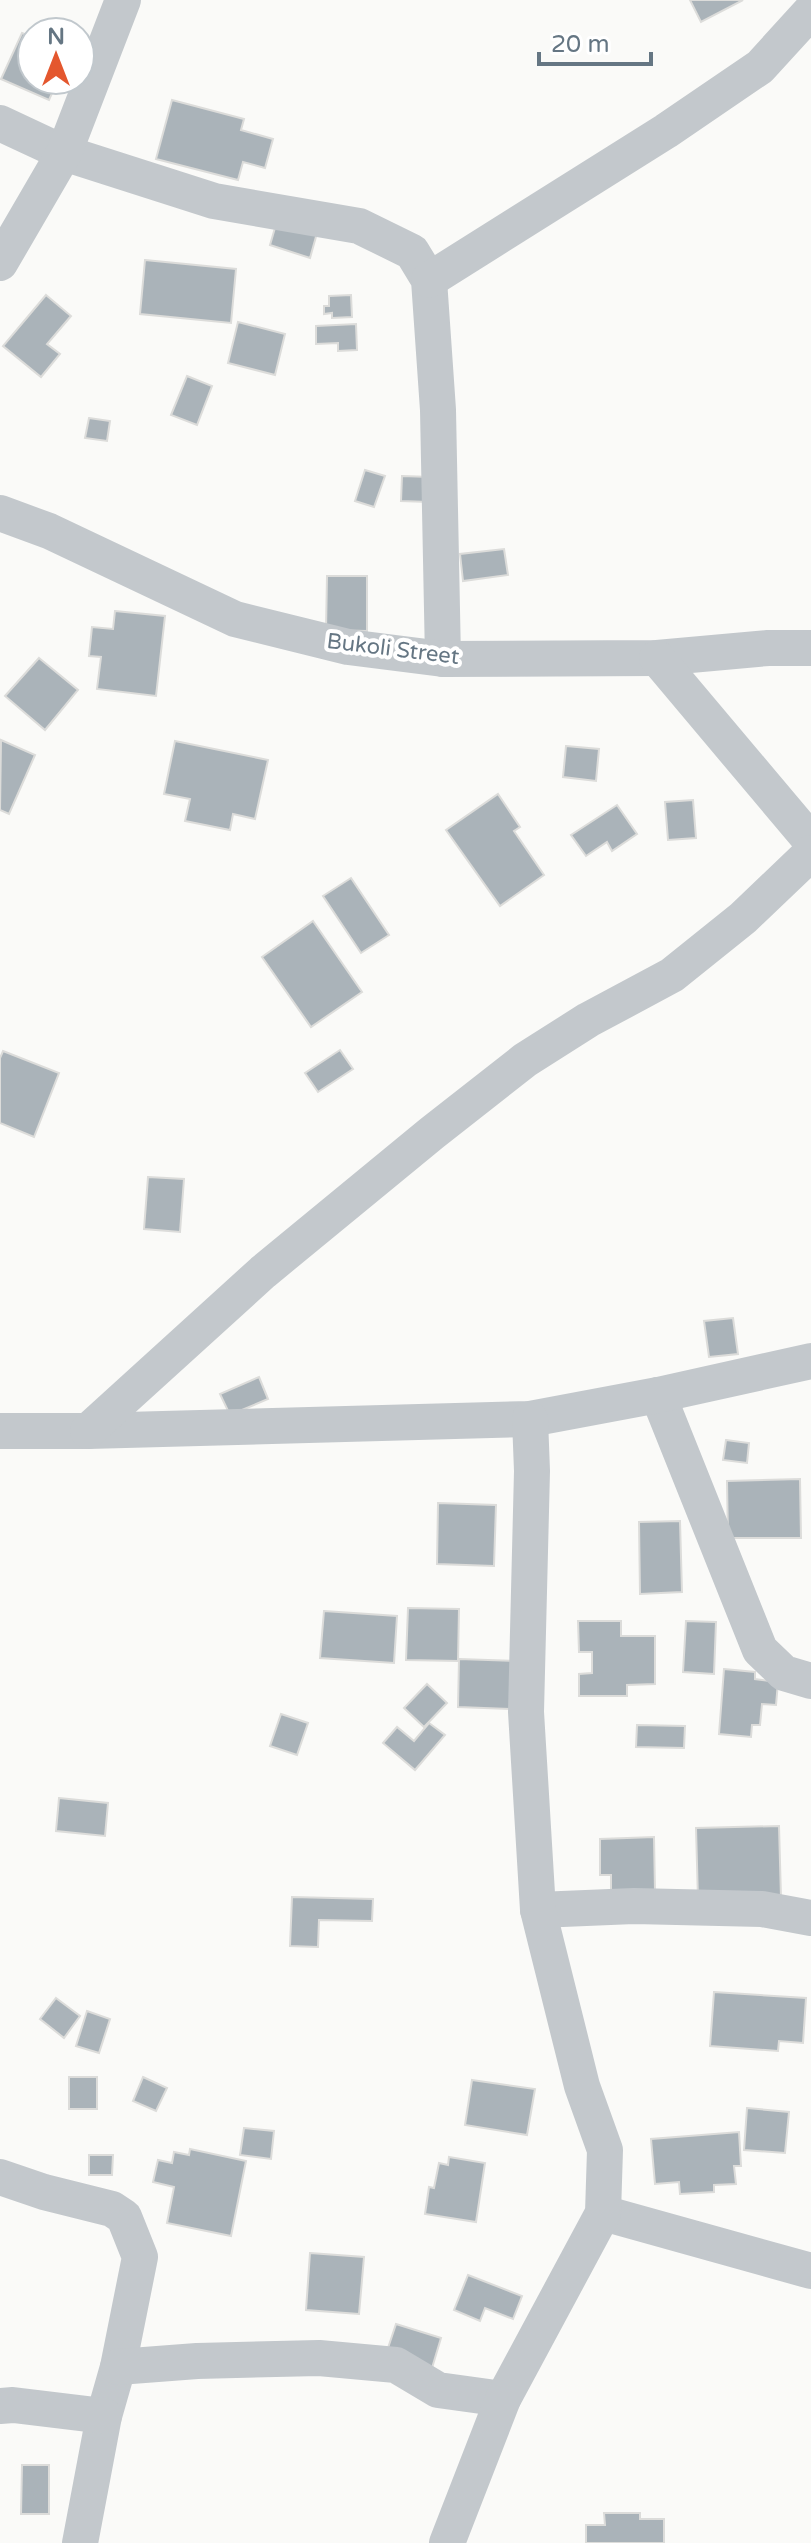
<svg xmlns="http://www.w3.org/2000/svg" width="811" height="2543" viewBox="0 0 811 2543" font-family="'Varela Round',sans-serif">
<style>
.building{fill:#aab3b9;stroke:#dcdcda;stroke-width:2}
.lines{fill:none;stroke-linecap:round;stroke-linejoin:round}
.street{stroke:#c3c8cc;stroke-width:36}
.labels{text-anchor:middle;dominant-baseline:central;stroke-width:8;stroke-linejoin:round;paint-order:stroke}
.street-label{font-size:22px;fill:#657683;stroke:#fff}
</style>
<rect width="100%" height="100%" fill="#fafaf8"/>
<g class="building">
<polygon points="690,0 743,0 701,22"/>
<polygon points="22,33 32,37 32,80 58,80 49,100 1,79"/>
<polygon points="172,100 244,119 241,130 273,139 265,168 243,162 238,180 156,159"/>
<polygon points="279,214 319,226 310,258 270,245"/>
<polygon points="145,260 236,269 231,323 140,314"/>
<polygon points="46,295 71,316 47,344 60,354 41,377 3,346"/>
<polygon points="351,295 352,317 332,318 332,313 324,314 324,306 329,306 329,296"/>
<polygon points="238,322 285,334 275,375 228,363"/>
<polygon points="356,324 357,350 338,351 338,343 316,344 316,326"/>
<polygon points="187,376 212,386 197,425 171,415"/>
<polygon points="89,418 110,421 107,441 85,438"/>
<polygon points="365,470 385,476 374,507 355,501"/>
<polygon points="402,476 431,477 429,502 401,501"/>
<polygon points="504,549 508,575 463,581 460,554"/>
<polygon points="327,576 367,576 367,631 326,630"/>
<polygon points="115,611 165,616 156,696 97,689 101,657 89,656 92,627 113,629"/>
<polygon points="39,658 78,690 45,730 5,696"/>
<polygon points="1,740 35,755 9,814 0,810"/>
<polygon points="175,741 268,760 255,819 233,814 230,830 185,821 190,799 164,794"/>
<polygon points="566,746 599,749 596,781 563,777"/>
<polygon points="498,794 520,827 514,831 544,875 500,906 446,830"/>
<polygon points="693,800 696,838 668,840 665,802"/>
<polygon points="617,805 637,834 612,851 607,842 586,856 571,835"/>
<polygon points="351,878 389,935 361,953 323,896"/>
<polygon points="313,921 362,992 311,1027 262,957"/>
<polygon points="340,1050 353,1069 318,1092 305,1073"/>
<polygon points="3,1051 59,1073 34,1137 0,1123 0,1058"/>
<polygon points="148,1177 184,1179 180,1232 144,1229"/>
<polygon points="733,1318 738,1354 709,1357 704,1321"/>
<polygon points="259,1377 268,1399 230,1415 220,1394"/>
<polygon points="726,1440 749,1443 747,1463 723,1460"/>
<polygon points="800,1479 801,1538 728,1538 727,1481"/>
<polygon points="438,1503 496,1505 494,1566 437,1564"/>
<polygon points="680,1521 682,1592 640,1594 639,1522"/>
<polygon points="408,1608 459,1609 458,1661 406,1660"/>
<polygon points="324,1611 397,1616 394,1663 320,1658"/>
<polygon points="578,1621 621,1621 621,1636 655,1636 655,1684 627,1685 627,1696 579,1696 579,1674 592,1673 592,1652 579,1652"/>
<polygon points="686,1621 716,1622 714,1674 683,1672"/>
<polygon points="459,1659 514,1661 512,1709 458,1707"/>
<polygon points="724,1669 755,1672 755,1679 778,1682 776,1705 762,1704 760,1725 752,1725 751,1737 719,1734"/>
<polygon points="427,1684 447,1703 424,1727 404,1708"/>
<polygon points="281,1714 308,1723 297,1755 270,1746"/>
<polygon points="429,1723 445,1735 415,1770 383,1743 397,1727 414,1741"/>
<polygon points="637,1725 685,1726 684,1748 636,1747"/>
<polygon points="59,1798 108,1803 105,1836 56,1831"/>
<polygon points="779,1826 781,1898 698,1900 696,1828"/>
<polygon points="654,1837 655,1891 611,1892 611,1875 600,1875 600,1839"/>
<polygon points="292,1897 373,1899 372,1921 319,1920 318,1947 290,1946"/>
<polygon points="714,1992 806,1998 803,2043 779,2041 778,2051 710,2046"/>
<polygon points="56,1998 80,2016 64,2038 40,2019"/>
<polygon points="87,2011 110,2019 99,2053 76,2046"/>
<rect x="69" y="2077" width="28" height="32"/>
<polygon points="143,2077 167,2088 156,2111 133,2101"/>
<polygon points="472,2080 535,2089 527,2135 465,2125"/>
<polygon points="747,2108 789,2112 785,2153 744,2150"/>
<polygon points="244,2128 274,2131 271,2159 240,2155"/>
<polygon points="739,2132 741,2166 734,2166 736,2184 714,2185 714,2192 680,2194 679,2182 655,2184 651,2139"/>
<polygon points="190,2149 246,2161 231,2236 167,2223 174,2187 153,2182 158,2160 172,2163 174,2152 189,2155"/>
<polygon points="89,2155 113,2155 112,2175 89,2175"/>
<polygon points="449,2157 485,2163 476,2222 425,2214 429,2187 434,2188 439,2163 448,2165"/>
<polygon points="310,2253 364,2257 359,2314 306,2310"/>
<polygon points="468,2275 522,2296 513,2319 485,2308 480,2321 454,2310"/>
<polygon points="396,2324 441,2338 432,2368 386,2354"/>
<polygon points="22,2465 49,2465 49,2514 21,2514"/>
<polygon points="604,2513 640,2513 640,2519 664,2519 664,2543 586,2543 586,2525 605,2525"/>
</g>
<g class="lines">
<g class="street">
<polyline points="0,123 64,153 214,201 359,226 412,252 429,280 438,410 443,659"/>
<polyline points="0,263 64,153 123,0"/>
<polyline points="429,280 666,131 760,67 811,11"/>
<polyline points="0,513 49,531 235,619 348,647 443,659 657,658 768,648 811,648"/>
<polyline points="657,658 811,841"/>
<polyline points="658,1395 760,1650 784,1673 811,1681"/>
<polyline points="0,1431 88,1431 530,1419 658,1395 811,1361"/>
<polyline points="88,1431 263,1272 432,1133 525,1060 588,1020 672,975 743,918 811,853"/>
<polyline points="538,1910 634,1906 762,1909 811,1918"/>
<polyline points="0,2177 44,2192 112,2209 124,2217 140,2257 118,2367 104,2416 80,2543"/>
<polyline points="603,2213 811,2271"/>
<polyline points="118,2367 197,2361 319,2358 396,2365 438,2390 503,2399"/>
<polyline points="0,2406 13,2405 104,2416"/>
<polyline points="447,2543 503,2399 603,2213 605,2150 582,2086 538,1910 526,1712 532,1471 530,1419"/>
</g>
</g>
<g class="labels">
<g class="street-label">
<text transform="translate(393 649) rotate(7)">Bukoli Street</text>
</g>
</g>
<g transform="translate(56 56)"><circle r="38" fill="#ffffff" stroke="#c1c8cd" stroke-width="2"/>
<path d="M0-6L14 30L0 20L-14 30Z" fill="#e4572e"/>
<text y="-12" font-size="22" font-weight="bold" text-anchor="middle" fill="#657683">N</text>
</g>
<path d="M539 52v12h112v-12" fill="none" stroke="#657683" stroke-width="4"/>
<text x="551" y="52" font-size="24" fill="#657683" stroke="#ffffff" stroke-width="6" paint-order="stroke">20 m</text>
</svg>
